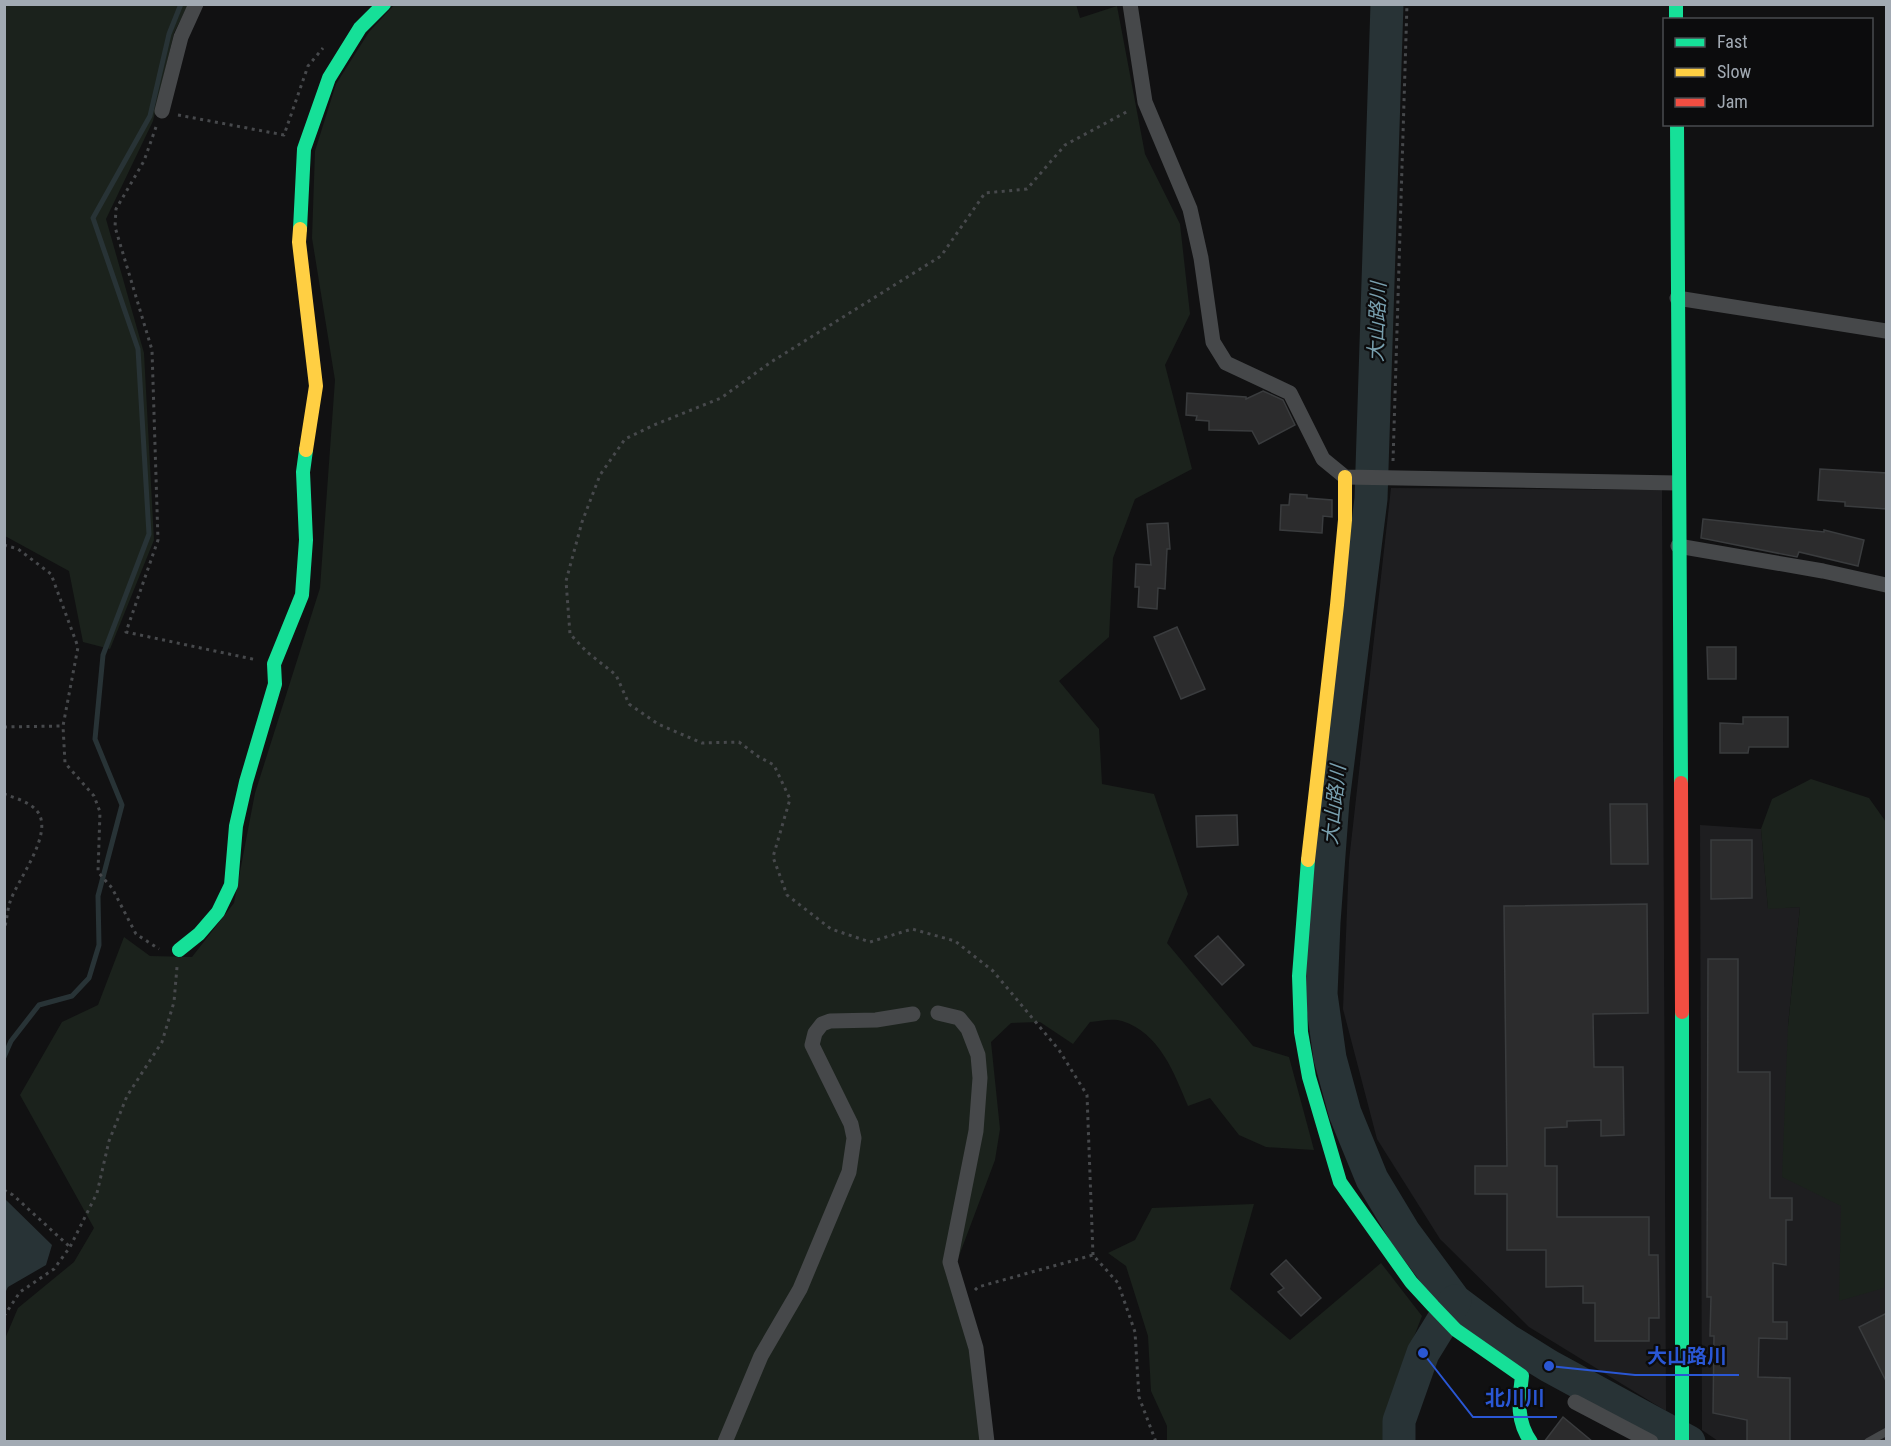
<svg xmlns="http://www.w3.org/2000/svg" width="1891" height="1446" viewBox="0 0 1891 1446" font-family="'Roboto Condensed','Noto Sans JP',sans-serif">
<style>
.built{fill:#1e1e20}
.green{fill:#1b221c}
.water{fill:#283336}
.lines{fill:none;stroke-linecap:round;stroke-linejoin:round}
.stream{stroke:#283336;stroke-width:5}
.river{stroke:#283336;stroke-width:33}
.building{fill:#2c2c2d;stroke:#3a3c3e;stroke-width:1.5}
.path{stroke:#47494c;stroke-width:3;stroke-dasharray:3 4.5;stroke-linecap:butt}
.lane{stroke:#46484a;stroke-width:8}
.street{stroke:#46484a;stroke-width:15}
.fast{stroke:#16e098;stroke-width:14}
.slow{stroke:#ffcf43;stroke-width:14}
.jam{stroke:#f24e42;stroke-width:14}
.labels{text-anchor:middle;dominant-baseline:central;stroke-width:4.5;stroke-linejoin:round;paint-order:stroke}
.water-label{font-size:20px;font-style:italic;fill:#789fae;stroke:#0c0c0d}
.leader{fill:none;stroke:#2a57d4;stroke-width:2}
.callout-dot{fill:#2a57d4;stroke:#0c0c0d;stroke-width:2}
.callout-label{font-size:20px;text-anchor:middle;font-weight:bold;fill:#2a57d4;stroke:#0c0c0d;stroke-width:4.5;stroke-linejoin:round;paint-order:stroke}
</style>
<rect width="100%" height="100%" fill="#111112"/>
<g class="built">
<polygon points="1391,488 1662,490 1666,1411 1529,1327 1440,1239 1377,1139 1343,1009 1349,861"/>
<polygon points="1700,825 1761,829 1768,908 1800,907 1788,1026 1841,1206 1883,1288 1886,1267 1886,1441 1718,1441 1702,1430"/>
</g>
<g class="green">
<path d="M395,4H1076L1080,18L1117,6L1145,154L1180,224L1190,314L1165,365L1192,469L1135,499L1113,558L1109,637L1059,681L1099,729L1102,784L1154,794L1188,894L1167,943L1253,1046L1289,1057L1314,1150L1266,1147L1239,1135L1210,1098L1188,1106C1174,1073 1160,1033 1122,1021C1113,1018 1099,1021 1090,1022L1073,1044L1040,1022L1011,1023L991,1042L1000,1129L995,1160L953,1272L978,1372L982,1441H5L4,1341L18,1308L74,1262L94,1228L20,1095L62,1022L98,1005L124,937L150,956L192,957L234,903L255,793L320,588L335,380L312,238L315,151L336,84L369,32Z"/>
<polygon points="4,5 188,5 174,33 153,121 106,219 144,353 154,540 110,649 83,642 69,571 5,536"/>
<polygon points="1811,779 1869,798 1886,822 1886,1267 1884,1288 1839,1301 1841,1206 1782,1177 1788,1026 1800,907 1768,909 1761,829 1772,799"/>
<polygon points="1254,1204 1230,1289 1290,1340 1381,1263 1422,1316 1401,1370 1393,1441 1167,1441 1167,1426 1151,1391 1148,1336 1126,1266 1108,1253 1135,1240 1152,1208"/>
</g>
<polygon class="water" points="5,1199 52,1245 46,1265 8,1287 5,1293"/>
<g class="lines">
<polyline class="stream" points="4,1057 11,1041 39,1005 72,996 89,978 99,945 98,896 122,805 95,739 103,655 149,534 138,349 93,218 150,116 169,34 181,4"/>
<g class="river">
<polyline points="1387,4 1371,499 1333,801 1324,922 1321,994 1330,1058 1345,1113 1372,1179 1404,1232 1455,1301 1507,1340 1549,1366 1689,1442"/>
<polyline points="1399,1442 1399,1421 1423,1353 1455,1301"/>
</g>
</g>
<g class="building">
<polygon points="1263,391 1283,400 1295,425 1259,444 1252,431 1209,430 1209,421 1196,420 1197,416 1186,415 1187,393 1246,397 1246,399"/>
<polygon points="1820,469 1887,473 1887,509 1845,506 1845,502 1818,500"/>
<polygon points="1290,494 1307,495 1307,498 1332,500 1332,517 1323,516 1322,533 1280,530 1281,505 1289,505"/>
<polygon points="1703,519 1824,532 1824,530 1864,540 1858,566 1799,552 1797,557 1701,538"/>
<polygon points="1168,523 1170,549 1167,549 1165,589 1158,588 1157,609 1138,607 1139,587 1135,587 1136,564 1151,565 1147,524"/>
<polygon points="1177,627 1205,689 1181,699 1154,637"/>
<polygon points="1707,647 1736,647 1736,679 1708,679"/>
<polygon points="1743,717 1788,717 1788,747 1749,747 1748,753 1720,753 1720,723 1743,724"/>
<polygon points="1610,804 1647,804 1648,864 1611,864"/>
<polygon points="1237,815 1238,845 1197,847 1196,816"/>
<polygon points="1711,840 1752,840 1752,898 1711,899"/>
<polygon points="1647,904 1648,1013 1593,1014 1594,1067 1623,1067 1624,1135 1601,1136 1601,1120 1567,1121 1567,1127 1545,1128 1545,1166 1557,1166 1557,1217 1649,1217 1649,1255 1658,1255 1659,1318 1649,1318 1649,1341 1595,1341 1595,1303 1583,1303 1583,1286 1546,1287 1546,1250 1507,1250 1507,1194 1475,1194 1475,1166 1507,1166 1504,906"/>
<polygon points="1218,936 1244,965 1222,985 1195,956"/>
<polygon points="1708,959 1738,959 1738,1072 1770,1072 1770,1198 1792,1198 1792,1220 1786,1220 1786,1265 1773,1263 1773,1322 1787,1322 1787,1339 1759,1338 1758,1377 1790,1378 1790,1442 1747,1442 1747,1420 1713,1413 1714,1336 1710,1336 1711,1297 1707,1297"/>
<polygon points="1286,1260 1321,1298 1301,1316 1278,1292 1284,1288 1271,1274"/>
<polygon points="1887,1313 1887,1383 1859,1327"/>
<polygon points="1563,1417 1593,1442 1544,1442"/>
</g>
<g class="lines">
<g class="path">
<polyline points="178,115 284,135 308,66 323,48"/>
<polyline points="156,127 144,161 116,209 115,227 152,350 158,540 126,632 257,660"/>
<polyline points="1393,461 1407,4"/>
<polyline points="4,545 18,549 51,574 78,647 63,726 65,763 94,796 100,812 98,872 112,888 136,934 159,949"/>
<polyline points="4,727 63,726"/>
<path d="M4,794C15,798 30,802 37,811C55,833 17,880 10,902C7,911 7,921 4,930"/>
<polyline points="4,1190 13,1195 70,1247"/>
<polyline points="1093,1255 1087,1095 1059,1050 993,971 955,941 912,929 870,942 831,929 787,895 773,857 790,799 774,765 759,757 739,742 702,743 658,724 629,704 616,675 587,652 570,634 566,581 582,522 600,475 625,439 654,425 721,398 771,362 941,256 985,193 1027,189 1065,145 1130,110"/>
<polyline points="975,1290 978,1287 1093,1255 1118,1283 1135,1332 1139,1397 1156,1442"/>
<polyline points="4,1316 20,1292 54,1269 70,1247 97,1193 109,1141 127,1096 162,1042 174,1002 177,967"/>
</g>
<polyline class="lane" points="1868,1442 1886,1432"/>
<g class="street">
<polyline points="1130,4 1145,102 1190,209 1201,258 1213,342 1226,363 1290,393 1323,459 1345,477 1678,483"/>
<polyline points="162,111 181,37 196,4"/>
<polyline points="1677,298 1886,331"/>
<polyline points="1678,546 1823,571 1886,585"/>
<polyline points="938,1013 959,1018 968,1029 978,1055 980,1078 976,1131 950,1262 976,1348 987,1442"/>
<polyline points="1575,1402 1651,1442"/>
<polyline points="725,1442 761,1356 800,1289 849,1172 854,1138 851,1124 812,1045 815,1033 822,1024 830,1021 876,1020 913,1014"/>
</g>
<g class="fast">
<polyline points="1676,4 1676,20"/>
<polyline points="1677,124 1681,783"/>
<polyline points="300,229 304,149 329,78 360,28 384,4"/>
<path d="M1308,860L1299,976L1301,1032L1309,1077L1340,1182L1411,1282L1433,1306L1456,1330L1522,1376C1519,1401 1516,1421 1531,1442"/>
<polyline points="179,950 199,934 218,912 231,885 236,826 246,782 275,684 274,664 302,595 306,540 303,472 306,450"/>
<polyline points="1682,1442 1682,1012"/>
</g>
<g class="slow">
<polyline points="300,229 299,242 316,386 306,450"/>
<polyline points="1308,860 1337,605 1345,520 1345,477"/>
</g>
<polyline class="jam" points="1681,783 1682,1012"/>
</g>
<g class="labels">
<g class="water-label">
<text transform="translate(1377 322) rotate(-88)">大山路川</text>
<text transform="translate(1334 805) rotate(-84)">大山路川</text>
</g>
</g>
<path class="leader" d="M1549 1366L1635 1375H1739M1423 1353L1473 1417H1557"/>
<g class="callout-dot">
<circle cx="1549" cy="1366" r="6"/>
<circle cx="1423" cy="1353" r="6"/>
</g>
<g class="callout-label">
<text x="1687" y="1363">大山路川</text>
<text x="1515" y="1405">北川川</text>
</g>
<rect width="1891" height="1446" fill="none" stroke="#a2aab3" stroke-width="12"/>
<rect x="1663" y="18" width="210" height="108" fill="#0c0c0d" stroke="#484b4f" stroke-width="1.5"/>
<rect x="1675" y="38" width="30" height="9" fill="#16e098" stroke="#484b4f" stroke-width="1.5"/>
<text x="1717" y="48" font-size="18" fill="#a2aab3">Fast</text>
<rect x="1675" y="68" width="30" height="9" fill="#ffcf43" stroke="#484b4f" stroke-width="1.5"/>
<text x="1717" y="78" font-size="18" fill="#a2aab3">Slow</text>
<rect x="1675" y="98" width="30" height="9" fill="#f24e42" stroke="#484b4f" stroke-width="1.5"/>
<text x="1717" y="108" font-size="18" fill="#a2aab3">Jam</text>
</svg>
